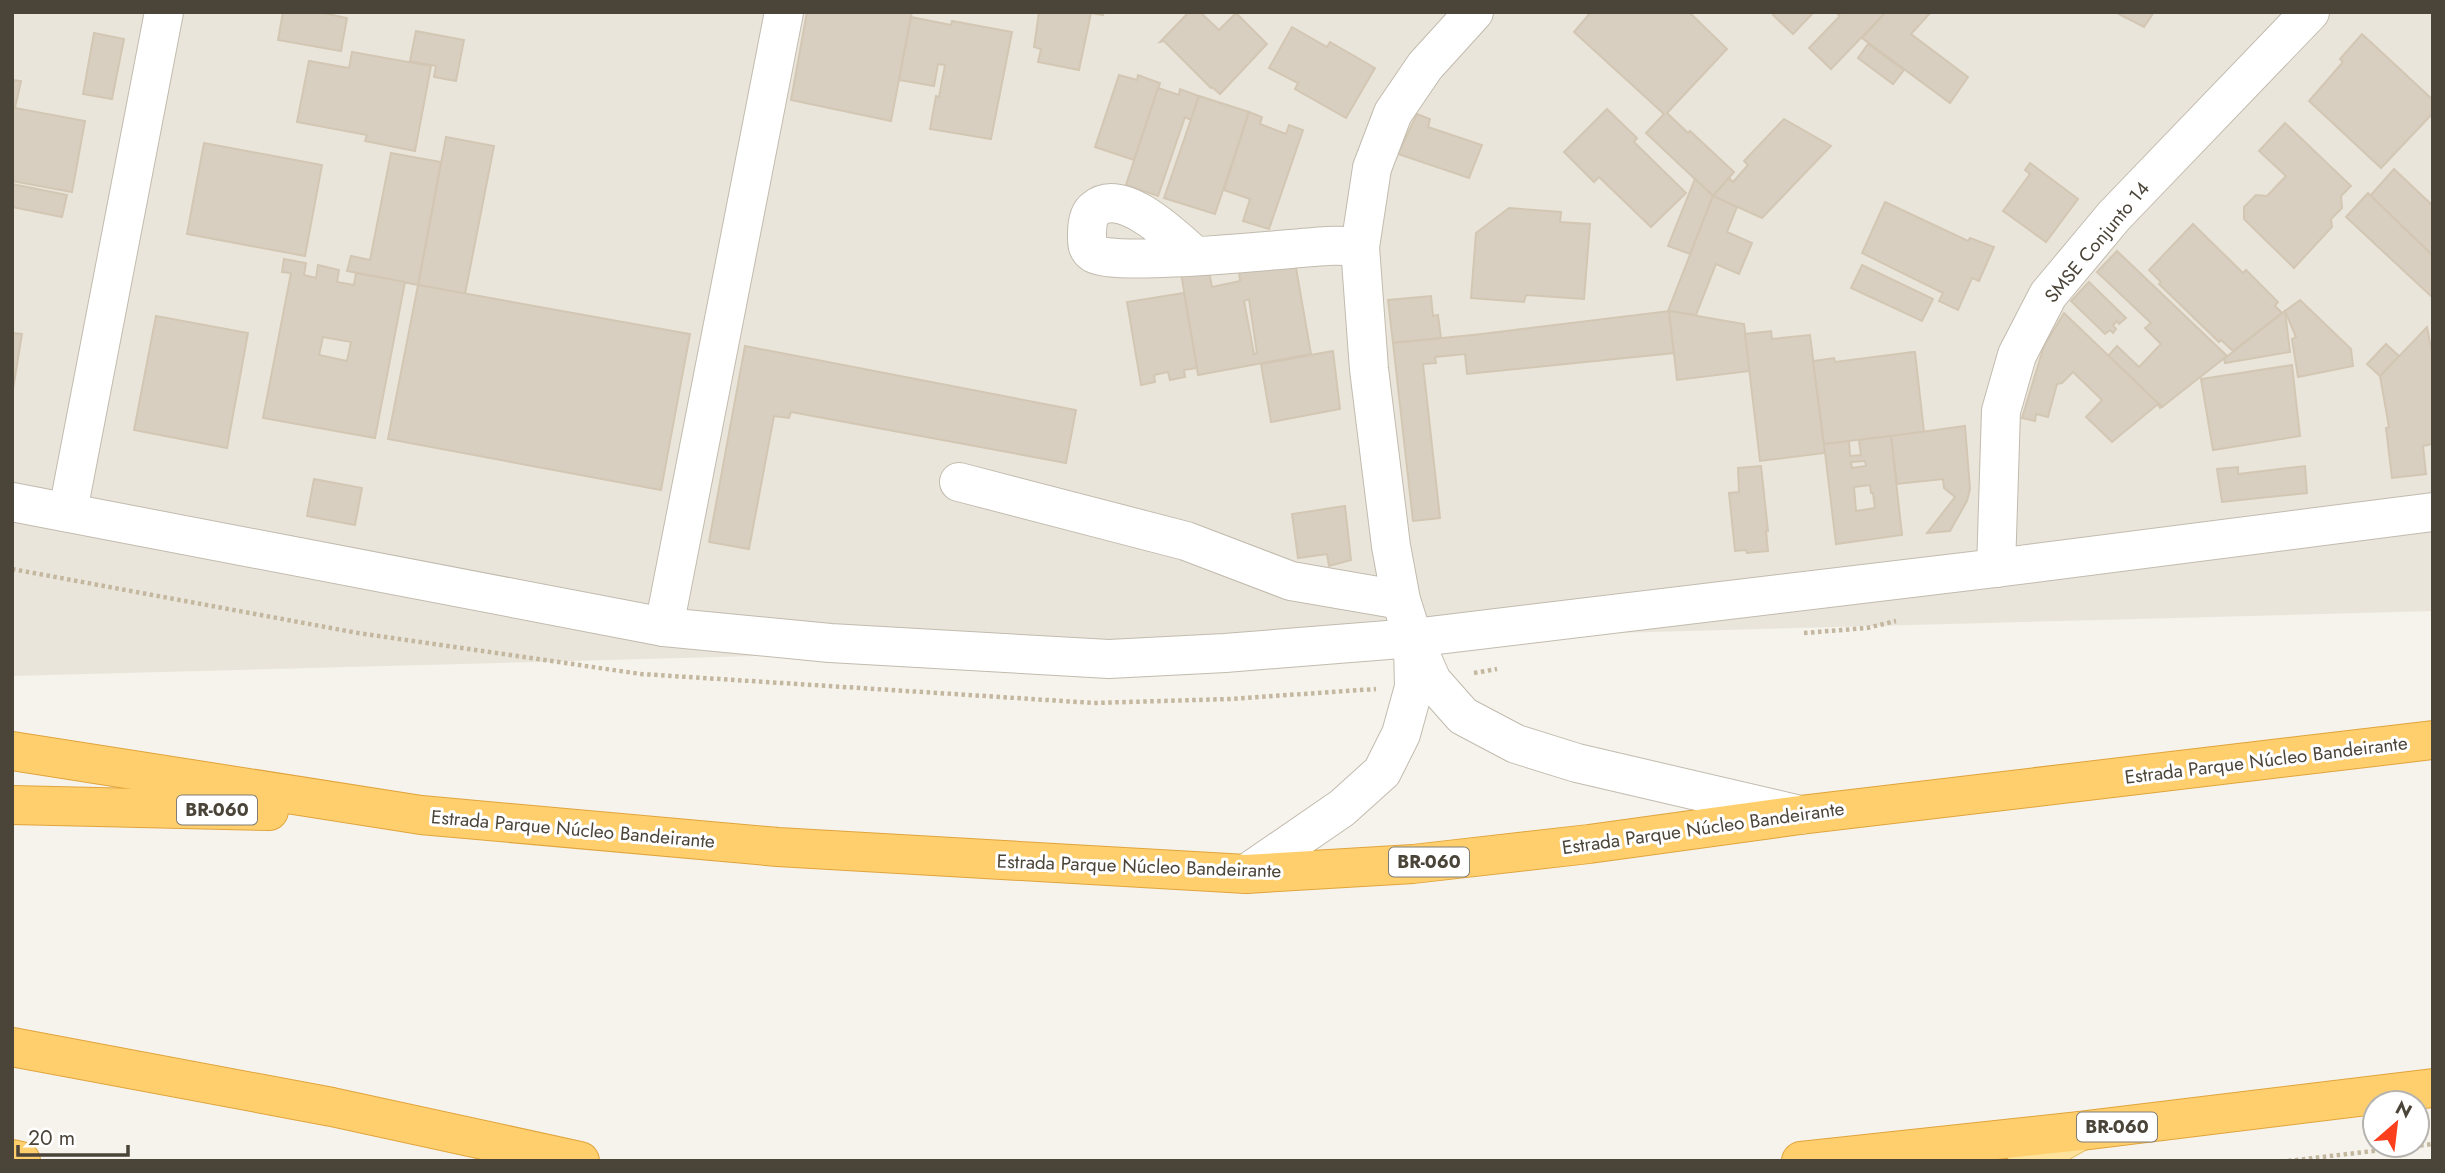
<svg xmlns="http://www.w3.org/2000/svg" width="2445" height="1173" viewBox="0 0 2445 1173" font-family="Jost,sans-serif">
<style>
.residential{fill:#eae5da}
.building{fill:#d8cfc1;stroke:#d3c7b4;stroke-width:2;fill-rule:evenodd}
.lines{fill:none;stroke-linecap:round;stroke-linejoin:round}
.minor-casing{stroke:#c2bbae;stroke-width:40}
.major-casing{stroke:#e6c16a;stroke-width:40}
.highway-casing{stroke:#e0a43c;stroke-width:40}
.path{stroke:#c4b79f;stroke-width:4.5;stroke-dasharray:3.5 3.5;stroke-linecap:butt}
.minor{stroke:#fff;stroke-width:38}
.major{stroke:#ffe39c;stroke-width:38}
.highway{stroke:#ffcf6e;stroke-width:38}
.labels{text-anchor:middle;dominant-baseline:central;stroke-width:6;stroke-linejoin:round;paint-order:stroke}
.shield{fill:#fff;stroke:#817c74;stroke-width:2}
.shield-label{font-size:18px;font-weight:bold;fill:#4b4439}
.street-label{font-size:19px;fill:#4b4439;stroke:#fff}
</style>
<rect width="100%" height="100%" fill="#f6f3ec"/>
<polygon class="residential" points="12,12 2433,12 2433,611 12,676"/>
<g class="building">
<polygon points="283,12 318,12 347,18 341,51 278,40"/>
<polygon points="807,12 912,12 891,121 791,100"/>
<polygon points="1039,12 1104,12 1103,15 1091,13 1079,70 1038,62 1041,49 1034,47"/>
<polygon points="1189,12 1200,12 1219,30 1236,13 1267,44 1220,94 1212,87 1211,88 1164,41 1160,42"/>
<polygon points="1591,12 1689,12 1727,49 1667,113 1688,133 1690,131 1734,172 1713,196 1646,133 1664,114 1574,32"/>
<polygon points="1776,12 1814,12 1793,34 1773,15"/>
<polygon points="1836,12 1881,12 1883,15 1831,69 1809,48 1840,16"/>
<polygon points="1886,12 1931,12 1911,34 1968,77 1950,103 1862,38"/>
<polygon points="2115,12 2154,12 2144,27"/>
<polygon points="911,17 951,25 952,21 1012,32 991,139 930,129 936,96 939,97 945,65 938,64 934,86 899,80"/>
<polygon points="1292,27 1327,47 1330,42 1375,68 1346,118 1295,89 1298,83 1269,68"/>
<polygon points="416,31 464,40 456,81 434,77 436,66 410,61"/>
<polygon points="94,33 124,39 112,99 83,94"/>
<polygon points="2362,34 2433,100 2433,113 2381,168 2309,101 2343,62 2340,59"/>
<polygon points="1868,44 1904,70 1893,84 1858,58"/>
<polygon points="352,52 431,66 415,151 365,141 367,135 297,122 309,61 349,68"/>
<polygon points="1119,75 1137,80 1138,75 1160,83 1134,160 1095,147"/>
<polygon points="12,80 21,81 15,108 85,121 72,192 12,181"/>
<polygon points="1158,88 1179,95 1180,89 1199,96 1191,120 1185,117 1158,196 1126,185"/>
<polygon points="1199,96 1249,112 1215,214 1164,198"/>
<polygon points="1607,109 1637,138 1634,142 1686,193 1651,227 1599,177 1594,182 1564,152"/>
<polygon points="1249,112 1262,117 1260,124 1286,134 1289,125 1303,130 1269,229 1243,221 1250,199 1224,190"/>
<polygon points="1417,114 1430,119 1428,127 1482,145 1469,178 1398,154"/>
<polygon points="1784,119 1831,146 1762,218 1713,196 1729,178 1733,182 1748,165 1744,161"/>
<polygon points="2285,123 2351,186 2341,196 2342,208 2331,219 2332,227 2294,268 2244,219 2244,207 2256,195 2267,196 2286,176 2259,151"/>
<polygon points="446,137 494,146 465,294 418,285"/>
<polygon points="204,143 322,165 305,256 187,234"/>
<polygon points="391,153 441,162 418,285 347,271 351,256 370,260"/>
<polygon points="2030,163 2078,199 2046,242 2003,211 2030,174 2025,170"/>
<polygon points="2394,169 2433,206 2433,256 2370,196"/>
<polygon points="1695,179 1713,196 1690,254 1668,246"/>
<polygon points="12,184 67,195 62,217 12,207"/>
<polygon points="2368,193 2433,256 2433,298 2346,217"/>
<polygon points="1713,196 1737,207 1727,232 1752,243 1739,274 1716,264 1696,315 1668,311"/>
<polygon points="1885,202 1968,241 1970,238 1994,247 1979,281 1972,278 1958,310 1939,301 1943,293 1862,253"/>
<polygon points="1509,208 1561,212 1560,222 1590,224 1584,299 1526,295 1524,302 1471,298 1476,233"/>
<polygon points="2193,224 2243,273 2246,270 2278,302 2275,306 2282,313 2233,351 2221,340 2219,342 2159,284 2161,282 2149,270"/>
<polygon points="2117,251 2227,356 2162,407 2108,356 2117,346 2139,367 2161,344 2145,328 2151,323 2097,272"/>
<path d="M284,259L306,263L304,275L316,278L318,265L339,270L337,282L354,285L356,273L405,282L375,438L263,418L291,273L282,272ZM323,337L351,342L347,361L319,355Z"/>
<path d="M1207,262L1212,287L1240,281L1238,262H1295L1311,354L1198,375L1180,267ZM1249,299L1257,353L1254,354L1244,301Z"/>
<polygon points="1862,265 1933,299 1922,321 1851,288"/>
<polygon points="2089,282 2126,318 2119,324 2117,321 2113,325 2116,329 2113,333 2110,330 2105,334 2071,301"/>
<polygon points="418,285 690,334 661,490 388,439"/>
<polygon points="1184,293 1197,368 1184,370 1185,377 1170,380 1168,372 1154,375 1155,382 1141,385 1127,302"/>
<polygon points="1431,296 1433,316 1438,315 1441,338 1393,343 1388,300"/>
<polygon points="2300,300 2351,349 2353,366 2298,377 2292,339 2296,337 2285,311"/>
<polygon points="1669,311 1674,353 1467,374 1465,354 1435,357 1436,363 1423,364 1440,518 1413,521 1393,343 1482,334"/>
<polygon points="1669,311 1744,324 1750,371 1677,380"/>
<polygon points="2285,311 2290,352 2225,363 2224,359"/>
<polygon points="2064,313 2162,407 2160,408 2158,404 2112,442 2086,417 2102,400 2073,372 2062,383 2057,384 2048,417 2036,414 2035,421 2022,418 2044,346"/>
<polygon points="156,316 248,333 227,448 134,430"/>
<polygon points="2427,327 2433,358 2433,444 2423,446 2426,474 2392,478 2386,428 2389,427 2380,376"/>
<polygon points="1771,331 1772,339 1810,335 1825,453 1760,461 1745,334"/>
<polygon points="12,333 22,334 12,395"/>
<polygon points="2386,344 2399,356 2380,376 2367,364"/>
<polygon points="745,346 1076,410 1066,463 791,412 789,418 774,416 749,549 709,542"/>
<polygon points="1333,351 1340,409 1271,422 1261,364"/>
<polygon points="1913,352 1915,352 1924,432 1824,444 1813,361 1834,358 1835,362"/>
<polygon points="2292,365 2300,436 2213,450 2201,379"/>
<polygon points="1965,426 1970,489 1967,501 1950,531 1927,533 1955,497 1944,488 1943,479 1897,484 1891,436"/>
<path d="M1891,436L1902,535L1836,544L1824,444L1849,441L1850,456L1861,455L1859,440ZM1865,461L1866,466L1852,468L1851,462ZM1870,485L1871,493H1873L1875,508L1856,511L1854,487Z"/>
<polygon points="1761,466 1768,531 1766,531 1768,551 1747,553 1746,550 1735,551 1729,493 1739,492 1738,468"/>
<polygon points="2305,466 2307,493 2222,502 2217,469 2238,467 2238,474"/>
<polygon points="314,479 362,488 355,525 307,516"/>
<polygon points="1345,506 1351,560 1329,566 1327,554 1298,558 1292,514"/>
</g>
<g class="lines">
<defs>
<g id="minor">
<polyline points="1474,12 1425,66 1393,113 1372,168 1360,247 1369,369 1391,546 1401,600 1413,638 1432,681 1463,716 1516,744 1577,763 1800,815"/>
<path d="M1195,256C1175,238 1122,186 1095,209C1088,214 1087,225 1087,234C1087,241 1086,248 1093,253C1112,268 1292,248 1327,246C1338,245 1349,246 1360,247"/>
<polyline points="959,482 1186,541 1291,581 1401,600"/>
<polyline points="12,502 664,627 830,643 1109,659 1225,653 1413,638 1996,568 2433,512"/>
<polyline points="68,511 164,12"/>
<polyline points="1996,568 2001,411 2017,355 2048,295 2114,216 2310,12"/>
<polyline points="664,627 784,12"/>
<polyline points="1246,874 1342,808 1382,772 1401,734 1414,687 1413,647"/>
</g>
<polyline id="major" points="2027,1161 2080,1131"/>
<g id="highway">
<polyline points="12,751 421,815 778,847 1246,874 1413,864 1589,844 1800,815 2433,740"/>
<polyline points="12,805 269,811"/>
<polyline points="12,1047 332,1107 580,1161"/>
<polyline points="12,1159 21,1161"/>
<polyline points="1801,1161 2080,1131 2433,1088"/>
</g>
</defs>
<use href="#minor" class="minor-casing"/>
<use href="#major" class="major-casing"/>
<use href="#highway" class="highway-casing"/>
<g class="path">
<polyline points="12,569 358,633 641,674 1094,703 1229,699 1376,689"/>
<polyline points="1804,633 1867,628 1896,621"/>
<polyline points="1474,673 1497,669"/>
<polyline points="2288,1161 2433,1144"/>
</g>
<use href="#minor" class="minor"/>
<use href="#major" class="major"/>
<use href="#highway" class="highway"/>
</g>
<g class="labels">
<g class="shield">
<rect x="177" y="795.5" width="80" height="29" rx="5"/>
<rect x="1389" y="847.5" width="80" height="29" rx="5"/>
<rect x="2077" y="1112.5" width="80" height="29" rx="5"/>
</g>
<g class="shield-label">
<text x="217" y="810">BR-060</text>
<text x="1429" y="862">BR-060</text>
<text x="2117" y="1127">BR-060</text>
</g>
<g class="street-label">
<text transform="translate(2097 242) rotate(-50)">SMSE Conjunto 14</text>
<text transform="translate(2266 760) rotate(-7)">Estrada Parque Núcleo Bandeirante</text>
<text transform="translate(1703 828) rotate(-8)">Estrada Parque Núcleo Bandeirante</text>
<text transform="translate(573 829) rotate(5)">Estrada Parque Núcleo Bandeirante</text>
<text transform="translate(1139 866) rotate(2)">Estrada Parque Núcleo Bandeirante</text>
</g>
</g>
<rect width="2445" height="1173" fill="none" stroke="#4b4439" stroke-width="28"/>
<g transform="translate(2396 1124) rotate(28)"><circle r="33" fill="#ffffff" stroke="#b7b4b0" stroke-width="2"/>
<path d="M0-5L12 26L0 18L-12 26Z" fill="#fc3f1d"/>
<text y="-10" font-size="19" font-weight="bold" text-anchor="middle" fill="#4b4439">N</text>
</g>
<path d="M18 1145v10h110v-10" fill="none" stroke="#4b4439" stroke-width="3.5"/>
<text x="28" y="1145" font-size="21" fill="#4b4439" stroke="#ffffff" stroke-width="5" paint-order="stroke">20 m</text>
</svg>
